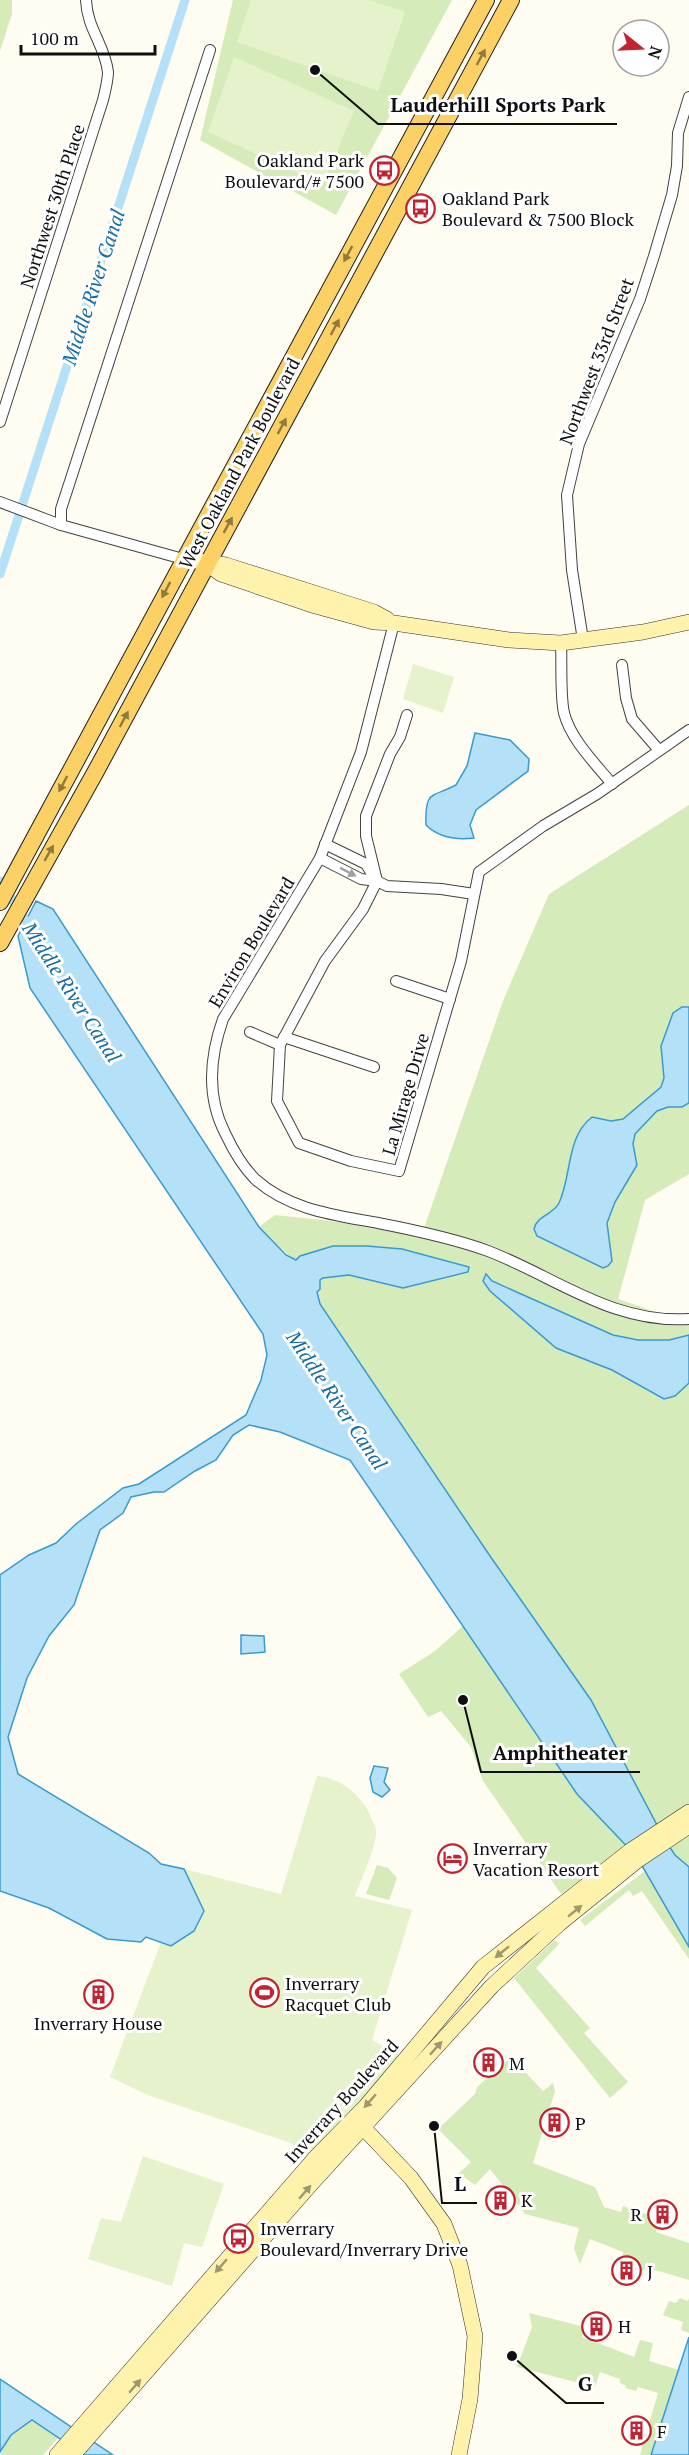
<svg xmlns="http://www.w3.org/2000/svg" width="689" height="2455" viewBox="0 0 689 2455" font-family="'PT Serif',serif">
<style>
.green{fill:#d5ebb9}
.pitch{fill:#e6f2cb}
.water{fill:#b4e1f7;stroke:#3a9ad0;stroke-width:1.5}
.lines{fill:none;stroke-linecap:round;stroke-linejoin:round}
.canal{stroke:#b4e1f7;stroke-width:9}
.street-casing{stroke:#424242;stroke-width:12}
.secondary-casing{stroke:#313131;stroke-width:16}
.primary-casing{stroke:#202020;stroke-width:18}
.street{stroke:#fff;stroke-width:10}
.secondary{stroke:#fff2ac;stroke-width:15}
.primary{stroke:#fbd065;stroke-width:16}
.oneway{fill:#91793e}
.oneway2{fill:#9f9f9f}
.oneway3{fill:#9f976d}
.labels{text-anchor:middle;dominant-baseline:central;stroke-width:6;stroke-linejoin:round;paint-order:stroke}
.poi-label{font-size:18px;fill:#0f0f0f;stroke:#fff;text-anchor:start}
.street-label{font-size:18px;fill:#0f0f0f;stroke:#fff}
.water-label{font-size:20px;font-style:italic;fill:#156ba4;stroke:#fff}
.leader{fill:none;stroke:#0f0f0f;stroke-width:2}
.callout-dot{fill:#0f0f0f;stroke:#fff;stroke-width:2}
.callout-label{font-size:20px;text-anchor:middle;font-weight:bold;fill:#0f0f0f;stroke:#fff;stroke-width:6;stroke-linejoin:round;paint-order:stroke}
</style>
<rect width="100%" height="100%" fill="#fffcf1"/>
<g class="green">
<polygon points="0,0 12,0 12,14 0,51"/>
<polygon points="233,0 452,0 336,215 200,140"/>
<path d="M689,805V1174L645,1200L618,1299L659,1313L689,1314V1867L675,1855L657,1826L591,1700L490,1556L320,1304C312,1271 281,1250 259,1227L275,1215L423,1231L503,1001L549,894Z"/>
<polygon points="463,1626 577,1794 629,1844 561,1894 483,1781 471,1747 441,1711 428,1717 399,1674 435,1651"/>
<polygon points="377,1865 388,1868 397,1878 389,1900 366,1894"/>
<polygon points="645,1871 689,1940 689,1959 642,1891 633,1896 629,1890 585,1926 580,1920"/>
<polygon points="555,1940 559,1944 536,1968 590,2028 584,2033 628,2082 610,2098 514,1978"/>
<polygon points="511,2057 543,2091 553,2083 555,2091 533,2163 595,2187 604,2207 621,2212 623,2206 658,2218 656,2232 689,2243 689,2280 655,2270 651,2271 644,2269 642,2272 637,2270 639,2262 635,2260 636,2257 623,2255 623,2252 590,2239 580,2264 574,2248 579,2228 525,2214 490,2169 475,2185 464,2177 456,2176 471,2162 438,2129 475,2094 477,2087"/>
<polygon points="680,2298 688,2301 689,2298 689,2333 681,2330 683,2322 663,2315 669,2301 676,2303"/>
<polygon points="529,2313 585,2327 582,2337 634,2357 640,2340 653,2343 649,2361 679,2370 651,2455 640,2455 658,2393 638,2387 636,2391 625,2388 626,2386 620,2383 620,2379 600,2372 595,2387 517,2367 532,2327"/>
<polygon points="32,2420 58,2438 43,2455 0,2455 11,2435"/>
</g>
<g class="pitch">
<polygon points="251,0 369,0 405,12 378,91 237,42"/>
<polygon points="234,57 354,111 323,185 208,132"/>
<polygon points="413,664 454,677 443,713 403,699"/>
<path d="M317,1776C342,1778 364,1797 372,1820C374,1824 377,1829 376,1833C375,1850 361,1879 355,1896L412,1910L372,2040L400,2056L361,2101L308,2157L291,2143L150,2096L110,2077L161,1942L171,1946L204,1911L184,1869L281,1894Z"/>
<polygon points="143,2156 224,2184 202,2247 184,2243 172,2286 88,2259 101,2218 121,2222"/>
</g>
<g class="water">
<path d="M475,733L510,740L529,759L528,771L476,810L470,825L474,838C457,840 439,838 426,825C425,790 431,798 456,785L467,766Z"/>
<polygon points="36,901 53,909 259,1227 286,1255 296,1260 300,1256 333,1246 367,1246 402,1249 469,1267 468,1272 403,1288 349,1275 323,1278 320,1280 320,1289 317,1292 320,1304 490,1556 591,1700 665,1840 675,1855 689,1867 689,1947 637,1857 577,1794 350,1460 280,1432 249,1425 233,1435 216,1460 195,1471 164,1492 154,1492 131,1497 123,1513 100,1530 74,1605 49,1636 27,1678 8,1737 18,1774 149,1853 161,1864 184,1869 204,1911 194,1931 171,1946 146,1937 141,1942 107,1939 49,1908 0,1891 0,1575 29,1555 56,1543 76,1524 123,1488 139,1484 246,1415 261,1380 267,1355 263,1334 30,988 18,936"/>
<path d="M682,1007H689V1103L682,1107H668L657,1111L635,1134L633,1144L637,1165L615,1202L607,1223L612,1261L608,1266L603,1268L537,1236L534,1229C537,1215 553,1215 559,1203C572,1175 566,1137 592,1117L611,1121L623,1119L661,1087L664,1078L661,1046L673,1013Z"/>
<polygon points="486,1274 492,1281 613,1335 638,1340 669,1340 689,1335 689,1383 675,1396 664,1399 612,1370 556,1348 490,1291 483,1281"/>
<polygon points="241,1635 264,1636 265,1652 241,1654"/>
<polygon points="374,1766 388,1768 384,1782 390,1790 382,1797 373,1792 370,1778"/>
<polygon points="689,2337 689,2455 651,2455"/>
<polygon points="0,2379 113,2455 84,2455 32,2420 11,2435 0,2452"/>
</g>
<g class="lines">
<g class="canal">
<polyline points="0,574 185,0"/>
<polyline points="0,881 31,929"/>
</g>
<defs>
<g id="street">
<path d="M0,422L103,100C105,91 108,81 108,72C105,45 87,29 86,0"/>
<polyline points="0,502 61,525 183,559"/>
<polyline points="61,525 61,509 210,50"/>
<path d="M394,623L361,752L320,858L223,1019C210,1056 206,1096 225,1133C232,1148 243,1167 255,1179C289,1210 335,1215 378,1223C414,1230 453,1238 488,1251C556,1277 612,1324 689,1319"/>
<polyline points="583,640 572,570 567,495 579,444 640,299 654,256 672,195 677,166 678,133 689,97"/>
<path d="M561,643C562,663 560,695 564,713C571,740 595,763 612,784"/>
<polyline points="622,665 626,698 632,719 658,749"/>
<polyline points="407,715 400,737 390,754 366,816 366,836 377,881 363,909 325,961 280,1045 277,1101 299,1143 351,1161 399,1171 461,961 479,872 543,826 597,794 689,730"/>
<polyline points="325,844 366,864 373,876"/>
<polyline points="320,858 361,879 377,881 387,886 441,889 474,894"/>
<polyline points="396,981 450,999"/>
<polyline points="250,1032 280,1045"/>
<polyline points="284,1037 374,1067"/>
</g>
<g id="secondary">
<polyline points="183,559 226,565 374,612 387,619"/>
<polyline points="207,564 221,574 312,605 374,622 394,623 509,640 561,643 583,640 643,632 689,622"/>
<polyline points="357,2121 411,2178 444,2224 460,2265 475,2336 470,2399 459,2455"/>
<polyline points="57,2455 316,2157 366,2106 483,1967 630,1851 689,1812"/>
<polyline points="73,2455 311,2184 492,1986 559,1924 638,1860 689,1826"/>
</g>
<g id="primary">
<polyline points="0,902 486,0"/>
<polyline points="0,943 96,771 511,0"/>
</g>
</defs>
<use href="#street" class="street-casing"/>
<use href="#secondary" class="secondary-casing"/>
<use href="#primary" class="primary-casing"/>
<use href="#street" class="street"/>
<use href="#secondary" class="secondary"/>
<use href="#primary" class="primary"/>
</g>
<defs><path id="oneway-solid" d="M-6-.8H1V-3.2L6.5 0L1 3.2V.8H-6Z" transform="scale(1.5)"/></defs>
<g class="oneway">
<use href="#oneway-solid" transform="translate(481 57) rotate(-62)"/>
<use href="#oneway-solid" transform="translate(348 254) rotate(118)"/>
<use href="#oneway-solid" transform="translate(335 327) rotate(-62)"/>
<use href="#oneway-solid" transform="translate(282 426) rotate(-62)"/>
<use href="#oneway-solid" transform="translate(228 525) rotate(-61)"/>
<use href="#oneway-solid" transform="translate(166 590) rotate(118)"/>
<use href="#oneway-solid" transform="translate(124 719) rotate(-62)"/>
<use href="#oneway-solid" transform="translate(63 784) rotate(118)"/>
<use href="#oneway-solid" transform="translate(49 853) rotate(-60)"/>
</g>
<use class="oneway2" href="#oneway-solid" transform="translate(348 872) rotate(28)"/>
<g class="oneway3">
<use href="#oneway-solid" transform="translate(575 1911) rotate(-39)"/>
<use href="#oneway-solid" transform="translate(502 1952) rotate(141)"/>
<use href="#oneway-solid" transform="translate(436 2048) rotate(-48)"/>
<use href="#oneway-solid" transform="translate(370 2101) rotate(131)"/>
<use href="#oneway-solid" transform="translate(305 2192) rotate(-49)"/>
<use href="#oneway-solid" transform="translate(221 2266) rotate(131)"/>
<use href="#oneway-solid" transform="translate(135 2386) rotate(-49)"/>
</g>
<defs>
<symbol id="bus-ring" viewBox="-11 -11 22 22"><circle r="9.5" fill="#fff" stroke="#c22331" stroke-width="1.5"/><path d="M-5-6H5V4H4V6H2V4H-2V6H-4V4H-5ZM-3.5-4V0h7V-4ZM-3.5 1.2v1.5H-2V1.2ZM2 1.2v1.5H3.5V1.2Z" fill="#c22331"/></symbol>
<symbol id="hotel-ring" viewBox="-11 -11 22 22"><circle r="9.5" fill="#fff" stroke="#c22331" stroke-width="1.5"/><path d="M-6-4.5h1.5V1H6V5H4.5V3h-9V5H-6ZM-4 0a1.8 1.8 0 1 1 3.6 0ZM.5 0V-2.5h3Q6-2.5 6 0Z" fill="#c22331"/></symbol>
<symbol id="stadium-ring" viewBox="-11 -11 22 22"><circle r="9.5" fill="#fff" stroke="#c22331" stroke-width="1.5"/><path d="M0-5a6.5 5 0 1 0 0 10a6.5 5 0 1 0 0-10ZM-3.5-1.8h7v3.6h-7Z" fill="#c22331"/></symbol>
<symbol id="building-ring" viewBox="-11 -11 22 22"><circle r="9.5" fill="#fff" stroke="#c22331" stroke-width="1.5"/><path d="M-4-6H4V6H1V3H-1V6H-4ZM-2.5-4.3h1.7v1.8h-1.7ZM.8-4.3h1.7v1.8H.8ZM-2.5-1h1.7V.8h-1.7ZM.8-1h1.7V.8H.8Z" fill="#c22331"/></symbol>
</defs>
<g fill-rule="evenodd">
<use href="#bus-ring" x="368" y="154" width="33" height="33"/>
<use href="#bus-ring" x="404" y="192" width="33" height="33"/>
<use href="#hotel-ring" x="436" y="1842" width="33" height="33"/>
<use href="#stadium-ring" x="248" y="1976" width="33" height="33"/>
<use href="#building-ring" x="82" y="1978" width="33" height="33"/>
<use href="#building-ring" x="472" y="2046" width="33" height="33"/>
<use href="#building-ring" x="538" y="2106" width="33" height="33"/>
<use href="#building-ring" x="484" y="2184" width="33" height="33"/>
<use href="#building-ring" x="646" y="2198" width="33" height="33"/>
<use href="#bus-ring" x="222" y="2222" width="33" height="33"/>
<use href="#building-ring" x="610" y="2254" width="33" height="33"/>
<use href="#building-ring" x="580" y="2310" width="33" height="33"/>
<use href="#building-ring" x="620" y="2414" width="33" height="33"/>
</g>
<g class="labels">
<g class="poi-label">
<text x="364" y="160" text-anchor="end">Oakland Park<tspan x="364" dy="21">Boulevard/# 7500</tspan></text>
<text x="442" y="198">Oakland Park<tspan x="442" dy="21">Boulevard &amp; 7500 Block</tspan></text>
<text x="473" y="1848">Inverrary<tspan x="473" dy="21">Vacation Resort</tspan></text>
<text x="285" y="1983">Inverrary<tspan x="285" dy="21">Racquet Club</tspan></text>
<text x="98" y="2023" text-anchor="middle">Inverrary House</text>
<text x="509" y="2063">M</text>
<text x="575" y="2123">P</text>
<text x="521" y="2200">K</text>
<text x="642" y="2214" text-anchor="end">R</text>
<text x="260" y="2228">Inverrary<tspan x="260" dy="21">Boulevard/Inverrary Drive</tspan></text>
<text x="647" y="2271">J</text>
<text x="618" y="2326">H</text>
<text x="657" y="2431">F</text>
</g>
<g class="street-label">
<text transform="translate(52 206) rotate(-72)">Northwest 30th Place</text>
<text transform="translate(596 361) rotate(-69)">Northwest 33rd Street</text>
<text transform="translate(239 463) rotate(-62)">West Oakland Park Boulevard</text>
<text transform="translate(251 942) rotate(-59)">Environ Boulevard</text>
<text transform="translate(405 1094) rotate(-74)">La Mirage Drive</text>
<text transform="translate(341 2101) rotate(-48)">Inverrary Boulevard</text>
</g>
<g class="water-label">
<text transform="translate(93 287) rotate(-72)">Middle River Canal</text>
<text transform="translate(72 992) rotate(57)">Middle River Canal</text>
<text transform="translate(337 1400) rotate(56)">Middle River Canal</text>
</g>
</g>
<path class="leader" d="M315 70L378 124H617M463 1700L481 1772H640M434 2126L442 2203H477M512 2356L566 2403H604"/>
<g class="callout-dot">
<circle cx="315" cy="70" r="6"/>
<circle cx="463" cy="1700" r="6"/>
<circle cx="434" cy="2126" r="6"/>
<circle cx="512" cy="2356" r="6"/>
</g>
<g class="callout-label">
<text x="498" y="112">Lauderhill Sports Park</text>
<text x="560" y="1760">Amphitheater</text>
<text x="460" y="2191">L</text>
<text x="585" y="2391">G</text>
</g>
<g transform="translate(641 48) rotate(108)"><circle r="28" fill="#ffffff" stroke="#9f9f9f" stroke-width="1.5"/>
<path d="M0-4.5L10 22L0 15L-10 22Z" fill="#c22331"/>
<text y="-9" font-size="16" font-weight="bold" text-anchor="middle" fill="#0f0f0f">N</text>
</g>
<path d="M21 45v9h134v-9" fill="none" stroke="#0f0f0f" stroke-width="3"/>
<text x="30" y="45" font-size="18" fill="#0f0f0f" stroke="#ffffff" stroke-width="4.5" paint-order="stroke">100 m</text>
</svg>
